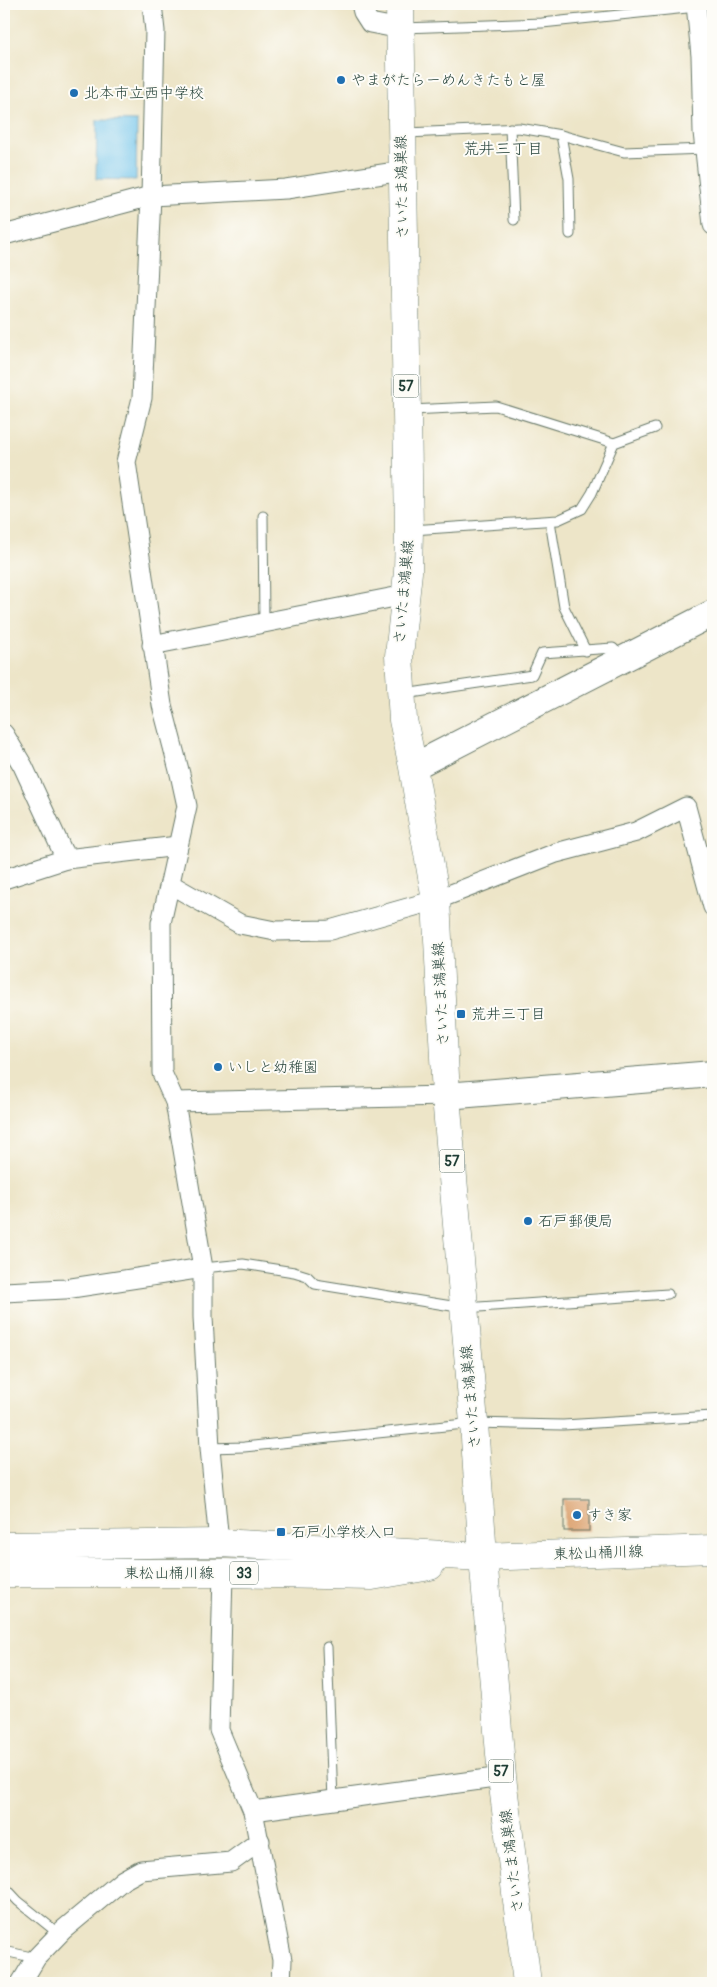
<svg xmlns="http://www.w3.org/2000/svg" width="717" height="1987" viewBox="0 0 717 1987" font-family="Pangolin,'Klee One',sans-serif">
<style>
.water{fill:#6ec3eb;stroke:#468090}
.building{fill:#dca16e}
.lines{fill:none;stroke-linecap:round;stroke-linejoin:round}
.lane-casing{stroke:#677868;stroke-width:11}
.street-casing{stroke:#677868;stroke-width:21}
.secondary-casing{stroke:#677868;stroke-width:28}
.primary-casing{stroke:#677868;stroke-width:29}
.lane{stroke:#fff;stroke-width:9}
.street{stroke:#fff;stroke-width:19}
.secondary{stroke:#fff;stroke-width:26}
.primary{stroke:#fff;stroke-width:28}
.poi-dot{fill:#1f6fb2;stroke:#fdfcf7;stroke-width:2}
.labels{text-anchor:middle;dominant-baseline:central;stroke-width:4;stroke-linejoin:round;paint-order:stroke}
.shield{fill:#fdfcf7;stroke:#62766e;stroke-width:1}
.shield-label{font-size:14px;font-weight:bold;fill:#1f3d34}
.poi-label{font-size:15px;fill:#1f3d34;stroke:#fdfcf7;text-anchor:start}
.street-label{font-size:15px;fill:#1f3d34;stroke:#fdfcf7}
.neighbourhood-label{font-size:16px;fill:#1f3d34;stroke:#fdfcf7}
</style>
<rect width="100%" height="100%" fill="#fdfcf7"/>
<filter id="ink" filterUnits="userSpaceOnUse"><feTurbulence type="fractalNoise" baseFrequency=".02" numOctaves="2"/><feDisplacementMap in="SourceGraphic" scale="10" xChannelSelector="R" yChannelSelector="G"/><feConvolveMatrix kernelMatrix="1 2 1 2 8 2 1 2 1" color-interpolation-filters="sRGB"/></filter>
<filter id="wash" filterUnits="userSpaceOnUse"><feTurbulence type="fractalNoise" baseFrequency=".0096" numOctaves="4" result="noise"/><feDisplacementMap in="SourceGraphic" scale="20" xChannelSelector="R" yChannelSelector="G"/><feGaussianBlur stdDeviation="1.12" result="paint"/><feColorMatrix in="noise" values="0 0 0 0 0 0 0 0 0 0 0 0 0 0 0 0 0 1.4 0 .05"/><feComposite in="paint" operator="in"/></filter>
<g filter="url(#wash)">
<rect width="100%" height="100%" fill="#ede5c8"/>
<polygon class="water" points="97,120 137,121 136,180 96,179"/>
<g id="blocks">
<rect class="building" x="564" y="1499" width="25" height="32"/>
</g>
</g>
<g filter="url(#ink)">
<use href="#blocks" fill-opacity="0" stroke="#677868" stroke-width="1"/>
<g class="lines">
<defs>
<g id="lane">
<polyline points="403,28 542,23 697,7"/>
<polyline points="510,128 514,220"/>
<polyline points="406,133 519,128 561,135 624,152 705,149"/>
<polyline points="561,135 569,179 570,234"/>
<polyline points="410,410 496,406 614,443"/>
<polyline points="263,516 264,623"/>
<polyline points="550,521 564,607 586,651"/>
<polyline points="412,530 558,520 582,509 592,493 614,443 655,428"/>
<polyline points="411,693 532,675 542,653 613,648 621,657"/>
<polyline points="203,1268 243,1264 294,1272 307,1276 315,1284 464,1308 668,1294"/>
<polyline points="210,1448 244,1447 474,1423 563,1425 713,1416"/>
<polyline points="327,1647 333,1800"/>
<polyline points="4,1886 18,1901 59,1934"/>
<polyline points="4,1951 36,1958"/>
</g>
<g id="street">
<polyline points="152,4 155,31 151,196 142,398 126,462 162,705 180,774 187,806 161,923 162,1073 175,1102 203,1268 203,1317 210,1448 219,1543"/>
<polyline points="361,4 363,12 370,23 401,29"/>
<polyline points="696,4 701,56 703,132 713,225"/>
<polyline points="4,235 151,196 286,189 402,171"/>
<polyline points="152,645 405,595"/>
<polyline points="4,734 23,766 66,859"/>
<polyline points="4,879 66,859 178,846"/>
<polyline points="170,884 240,924 275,931 330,930 436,900 556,853 636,832 686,807 713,907"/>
<polyline points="175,1102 446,1096"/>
<polyline points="4,1292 65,1289 203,1268"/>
<polyline points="223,1573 219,1730 253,1811 282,1960 281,1983"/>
<polyline points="253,1811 502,1777"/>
<polyline points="21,1983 36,1958 63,1930 123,1880 141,1870 231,1862 260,1841"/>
</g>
<g id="secondary">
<polyline points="413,767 713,613"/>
<polyline points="446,1096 713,1074"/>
</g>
<g id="primary">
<polyline points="400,4 409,530 408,572 399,656 403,720 413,767 436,900 446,1096 474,1423 483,1557 502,1777 527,1983"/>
<polyline points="4,1546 219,1543 483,1557 713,1549"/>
<polyline points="4,1573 223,1573 372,1576 430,1566"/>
</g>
</defs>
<use href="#lane" class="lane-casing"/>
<use href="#street" class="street-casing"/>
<use href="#secondary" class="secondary-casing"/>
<use href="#primary" class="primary-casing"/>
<use href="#lane" class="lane"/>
<use href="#street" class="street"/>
<use href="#secondary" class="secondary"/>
<use href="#primary" class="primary"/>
</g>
</g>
<g class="poi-dot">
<circle cx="341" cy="80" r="5"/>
<circle cx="74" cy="93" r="5"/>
<rect x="456" y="1009" width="10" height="10" rx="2.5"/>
<circle cx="218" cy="1067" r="5"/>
<circle cx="528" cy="1221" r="5"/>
<circle cx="577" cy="1515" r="5"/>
<rect x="276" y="1527" width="10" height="10" rx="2.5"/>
</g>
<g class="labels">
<g class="shield">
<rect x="393.5" y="374.5" width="25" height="23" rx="4"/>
<rect x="439.5" y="1149.5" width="25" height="23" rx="4"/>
<rect x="230" y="1561.5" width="28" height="23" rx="4"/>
<rect x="488.5" y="1759.5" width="25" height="23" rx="4"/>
</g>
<g class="shield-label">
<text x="406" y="386">57</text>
<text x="452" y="1161">57</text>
<text x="244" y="1573">33</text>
<text x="501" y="1771">57</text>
</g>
<g class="poi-label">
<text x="351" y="80">やまがたらーめんきたもと屋</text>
<text x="84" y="93">北本市立西中学校</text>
<text x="471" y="1014">荒井三丁目</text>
<text x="228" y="1067">いしと幼稚園</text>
<text x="538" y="1221">石戸郵便局</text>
<text x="587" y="1515">すき家</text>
<text x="291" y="1532">石戸小学校入口</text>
</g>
<g class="street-label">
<text transform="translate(402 187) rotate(-91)">さいたま鴻巣線</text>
<text transform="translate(404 592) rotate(-85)">さいたま鴻巣線</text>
<text transform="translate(441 994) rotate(-93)">さいたま鴻巣線</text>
<text transform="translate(471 1397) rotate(-95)">さいたま鴻巣線</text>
<text transform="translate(598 1553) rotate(-2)">東松山桶川線</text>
<text x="169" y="1573">東松山桶川線</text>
<text transform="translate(512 1861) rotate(-97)">さいたま鴻巣線</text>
</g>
<g class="neighbourhood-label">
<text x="503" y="149">荒井三丁目</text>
</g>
</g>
<rect width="717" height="1987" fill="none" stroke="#fdfcf7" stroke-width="20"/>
</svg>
